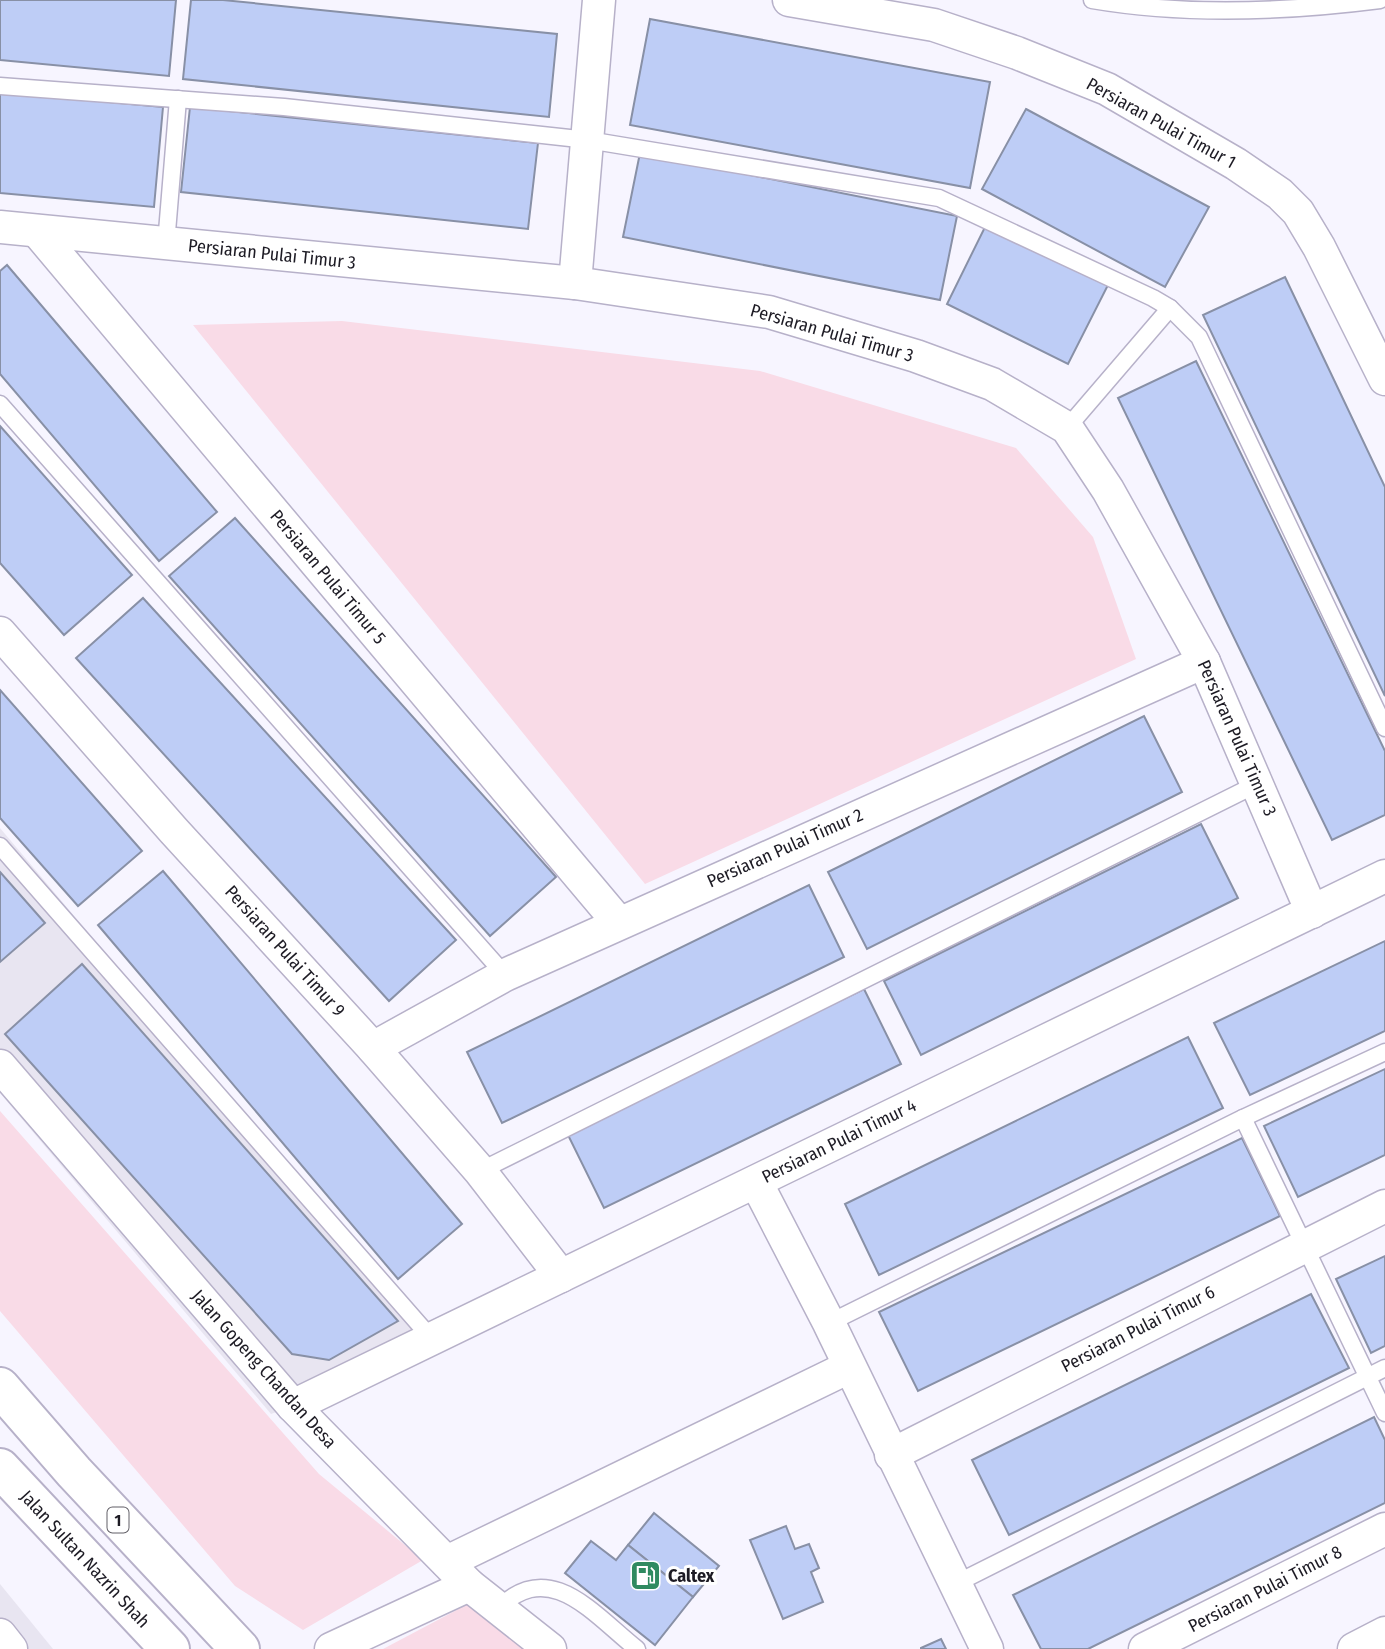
<svg xmlns="http://www.w3.org/2000/svg" width="1385" height="1649" viewBox="0 0 1385 1649" font-family="'Fira Sans Condensed',sans-serif">
<style>
.built{fill:#e8e5f1}
.green{fill:#f9dbe7}
.building{fill:#becdf6;stroke:#8890a6;stroke-width:2}
.lines{fill:none;stroke-linecap:round;stroke-linejoin:round}
.lane-casing{stroke:#b7b1c9;stroke-width:19}
.street-casing{stroke:#b7b1c9;stroke-width:35}
.highway-casing{stroke:#b7b1c9;stroke-width:42}
.lane{stroke:#fff;stroke-width:16}
.street{stroke:#fff;stroke-width:32}
.highway{stroke:#fff;stroke-width:38}
.labels{text-anchor:middle;dominant-baseline:central;stroke-width:6;stroke-linejoin:round;paint-order:stroke}
.shield{fill:#fff;stroke:#615f66;stroke-width:2}
.shield-label{font-size:16px;font-weight:bold;fill:#1d1b24}
.street-label{font-size:18px;fill:#1d1b24;stroke:#fff}
.poi-label{font-size:18px;font-weight:bold;fill:#1d1b24;stroke:#fff;text-anchor:start}
</style>
<rect width="100%" height="100%" fill="#f7f5ff"/>
<g class="built">
<polygon points="0,828 440,1350 271,1414 0,1093"/>
<polygon points="0,1584 53,1649 0,1649"/>
</g>
<g class="green">
<polygon points="342,321 760,371 1016,448 1093,537 1136,659 645,884 193,325"/>
<polygon points="0,1111 319,1474 423,1560 303,1630 235,1586 0,1311"/>
<polygon points="470,1603 525,1649 383,1649"/>
</g>
<g class="building">
<polygon points="0,0 176,0 169,76 0,60"/>
<polygon points="191,0 223,0 557,34 549,117 183,79"/>
<polygon points="650,19 990,82 970,188 630,125"/>
<polygon points="0,92 163,107 154,207 0,193"/>
<polygon points="190,107 538,143 528,229 181,192"/>
<polygon points="1026,109 1209,207 1165,287 982,189"/>
<polygon points="640,153 957,216 940,300 623,237"/>
<polygon points="986,225 1108,285 1068,364 947,304"/>
<polygon points="7,265 217,512 159,561 0,374 0,271"/>
<polygon points="1285,277 1385,487 1385,696 1203,315"/>
<polygon points="1196,361 1385,751 1385,815 1332,840 1118,398"/>
<polygon points="0,426 132,575 64,635 0,563"/>
<polygon points="235,518 556,877 490,936 169,576"/>
<polygon points="143,598 456,940 389,1001 76,658"/>
<polygon points="0,690 142,851 78,906 0,818"/>
<polygon points="1144,716 1182,792 867,949 828,872"/>
<polygon points="1201,824 1238,898 921,1055 884,981"/>
<polygon points="163,871 462,1224 398,1279 98,925"/>
<polygon points="0,872 45,923 0,962"/>
<polygon points="809,885 844,957 502,1123 467,1052"/>
<polygon points="1385,941 1385,1031 1250,1095 1214,1023"/>
<polygon points="82,964 398,1321 329,1360 292,1354 5,1034"/>
<polygon points="864,989 901,1064 604,1208 567,1133"/>
<polygon points="1188,1037 1223,1108 879,1275 845,1204"/>
<polygon points="1385,1069 1385,1155 1298,1197 1264,1126"/>
<polygon points="1242,1138 1280,1216 918,1391 879,1312"/>
<polygon points="1385,1256 1385,1346 1371,1353 1336,1279"/>
<polygon points="1311,1294 1349,1368 1009,1535 972,1460"/>
<polygon points="1374,1417 1385,1440 1385,1503 1088,1649 1041,1649 1013,1595"/>
<polygon points="654,1513 719,1566 693,1597 628,1545"/>
<polygon points="786,1526 795,1549 809,1544 819,1568 811,1572 823,1602 783,1619 750,1540"/>
<polygon points="591,1541 616,1560 628,1545 693,1597 655,1645 565,1573"/>
<polygon points="941,1639 946,1649 921,1649 921,1648"/>
</g>
<g class="lines">
<defs>
<g id="lane">
<path d="M1092,0C1186,16 1286,12 1380,0"/>
<polyline points="0,86 284,107 588,140 939,198 1153,298 1170,308 1199,337 1385,728"/>
<polyline points="166,244 178,99"/>
<polyline points="0,404 505,975"/>
<polyline points="1067,428 1170,308"/>
<polyline points="0,846 432,1339"/>
<polyline points="1243,1118 1385,1413"/>
<polyline points="480,1171 1257,784"/>
<polyline points="829,1323 1243,1118 1385,1052"/>
<polyline points="955,1584 1385,1368"/>
<path d="M499,1608C550,1557 594,1615 637,1649"/>
</g>
<g id="street">
<polyline points="789,0 934,25 1017,53 1107,89 1236,164 1280,194 1298,212 1319,247 1385,379"/>
<polyline points="0,227 575,283 769,312 916,356 992,384 1067,428 1108,490 1204,662 1312,912"/>
<polyline points="37,231 619,923"/>
<polyline points="575,283 599,0"/>
<polyline points="0,633 174,831 373,1048 480,1171 561,1276"/>
<polyline points="373,1048 505,975 1204,662"/>
<polyline points="0,1066 293,1406 469,1585 550,1649"/>
<polyline points="756,1182 829,1323 987,1649"/>
<polyline points="293,1406 1385,876"/>
<polyline points="891,1455 1385,1206"/>
<polyline points="447,1562 849,1367"/>
<polyline points="0,1635 11,1649"/>
<polyline points="331,1649 469,1585"/>
<polyline points="1145,1649 1385,1529"/>
<polyline points="1354,1649 1385,1633"/>
</g>
<g id="highway">
<polyline points="0,1387 74,1472 240,1649"/>
<polyline points="0,1468 170,1649"/>
</g>
</defs>
<use href="#lane" class="lane-casing"/>
<use href="#street" class="street-casing"/>
<use href="#highway" class="highway-casing"/>
<use href="#lane" class="lane"/>
<use href="#street" class="street"/>
<use href="#highway" class="highway"/>
</g>
<defs>
<symbol id="fuel-square" viewBox="-11 -11 22 22"><rect x="-9" y="-9" width="18" height="18" rx="4" fill="#2f8a60" stroke="#fff"/><path d="M-5.5-6h7V0h2V4h1.3V-2.5L3-4.5l.8-.8L6-3V5H2.5V1h-1V6h-7ZM-4.2-4.7v3.2H.2V-4.7Z" fill="#fff"/></symbol>
</defs>
<g fill-rule="evenodd">
<use href="#fuel-square" x="628" y="1558" width="35" height="35"/>
</g>
<g class="labels">
<rect class="shield" x="107.5" y="1507.5" width="21" height="25" rx="5"/>
<g class="shield-label">
<text x="118" y="1520">1</text>
</g>
<g class="street-label">
<text transform="translate(1161 123) rotate(29)">Persiaran Pulai Timur 1</text>
<text transform="translate(272 254) rotate(6)">Persiaran Pulai Timur 3</text>
<text transform="translate(832 333) rotate(16)">Persiaran Pulai Timur 3</text>
<text transform="translate(328 577) rotate(50)">Persiaran Pulai Timur 5</text>
<text transform="translate(1237 738) rotate(66)">Persiaran Pulai Timur 3</text>
<text transform="translate(785 848) rotate(-24)">Persiaran Pulai Timur 2</text>
<text transform="translate(285 951) rotate(48)">Persiaran Pulai Timur 9</text>
<text transform="translate(839 1141) rotate(-26)">Persiaran Pulai Timur 4</text>
<text transform="translate(1138 1329) rotate(-27)">Persiaran Pulai Timur 6</text>
<text transform="translate(264 1369) rotate(48)">Jalan Gopeng Chandan Desa</text>
<text transform="translate(85 1559) rotate(47)">Jalan Sultan Nazrin Shah</text>
<text transform="translate(1265 1589) rotate(-27)">Persiaran Pulai Timur 8</text>
</g>
<g class="poi-label">
<text x="668" y="1576">Caltex</text>
</g>
</g>
</svg>
